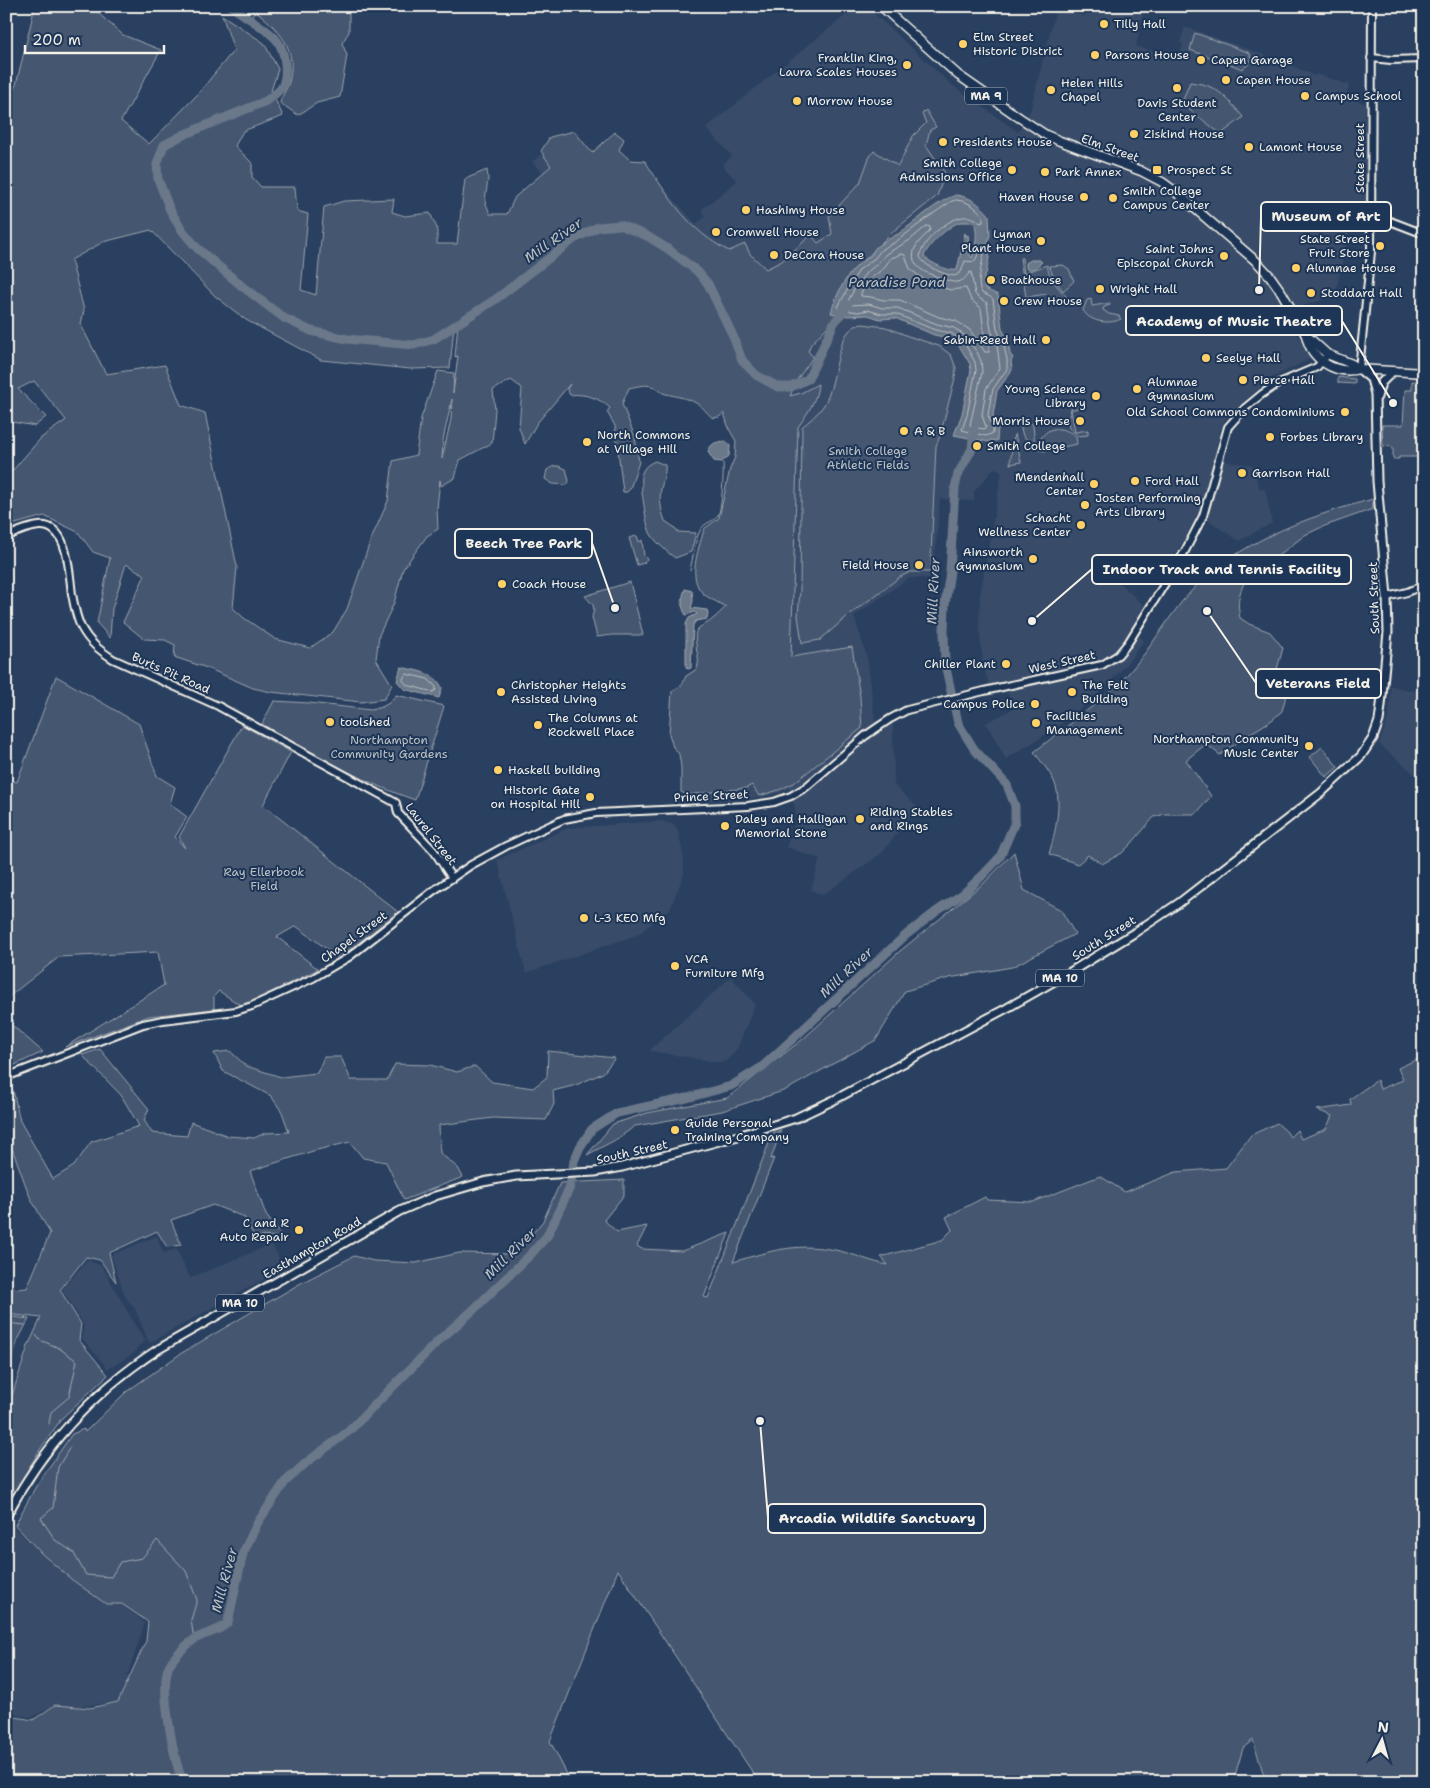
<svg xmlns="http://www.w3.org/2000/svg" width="1430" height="1788" viewBox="0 0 1430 1788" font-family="'Shantell Sans',sans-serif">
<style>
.built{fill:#374c69}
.green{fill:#445771;stroke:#9ca4ac;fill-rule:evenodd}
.water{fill:#6a788a;stroke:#a1a8b0;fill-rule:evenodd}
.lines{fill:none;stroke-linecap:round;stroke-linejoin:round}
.shore{stroke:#bdc1c2;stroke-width:1}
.stream{stroke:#a1a8b0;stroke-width:1}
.river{stroke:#6a788a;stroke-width:9}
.secondary-casing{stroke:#f4f1e8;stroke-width:10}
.primary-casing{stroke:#f4f1e8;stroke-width:11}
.highway-casing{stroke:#f4f1e8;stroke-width:11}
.secondary{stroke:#1d3557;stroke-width:6}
.primary{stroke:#1d3557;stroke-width:7}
.highway{stroke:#1d3557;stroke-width:8}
.poi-dot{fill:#ffd166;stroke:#1d3557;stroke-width:2}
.labels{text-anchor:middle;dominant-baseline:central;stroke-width:4;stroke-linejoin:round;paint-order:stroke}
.shield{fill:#1d3557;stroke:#b4b9bc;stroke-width:1}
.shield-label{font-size:11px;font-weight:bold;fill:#f4f1e8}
.poi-label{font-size:12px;fill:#f4f1e8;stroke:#1d3557;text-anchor:start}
.street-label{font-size:12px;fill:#f4f1e8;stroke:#1d3557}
.park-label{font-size:12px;fill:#bfc3c4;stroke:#1d3557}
.water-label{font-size:14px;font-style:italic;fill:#bdc1c2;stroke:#1d3557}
.leader{fill:none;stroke:#f4f1e8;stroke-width:2}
.callout-dot{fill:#f4f1e8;stroke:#1d3557;stroke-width:2}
.callout{fill:#1d3557;stroke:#f4f1e8;stroke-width:2}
.callout-label{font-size:14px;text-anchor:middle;font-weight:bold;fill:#f4f1e8}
</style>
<rect width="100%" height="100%" fill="#2a4060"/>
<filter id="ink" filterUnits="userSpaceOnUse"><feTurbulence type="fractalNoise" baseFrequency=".02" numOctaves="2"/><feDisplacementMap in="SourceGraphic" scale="10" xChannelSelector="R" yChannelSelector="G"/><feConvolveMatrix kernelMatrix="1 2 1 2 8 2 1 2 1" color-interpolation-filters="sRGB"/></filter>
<g filter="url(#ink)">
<g class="built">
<polygon points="857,6 866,6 952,85 1018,132 1030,111 1056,9 1085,16 1088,7 1109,13 1111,6 1137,6 1144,8 1136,46 1178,59 1183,45 1180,43 1185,27 1284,62 1315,76 1316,74 1350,85 1346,96 1365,104 1367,211 1354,209 1335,296 1283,312 1299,337 1310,359 1272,378 1244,401 1225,420 1219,433 1214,460 1252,465 1260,489 1265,489 1272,523 1239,541 1198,513 1184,540 1156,585 1133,564 1118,581 1144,606 1130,630 1144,640 1126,665 1095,697 1053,730 1006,759 986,723 1016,707 1007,692 992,695 983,664 979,626 980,595 1002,471 994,468 974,492 974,501 940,499 933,578 909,578 854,616 867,657 875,720 893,722 894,785 917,807 882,853 823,895 811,890 820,859 786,847 797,821 796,812 789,789 779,793 756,798 691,801 673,709 736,653 736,379 577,206 532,162 566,133 592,161 644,184 653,176 696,224 706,216 701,210 737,181 722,165 732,156 706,128"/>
<polygon points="1391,686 1424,693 1424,782 1379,744 1389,716"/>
<polygon points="662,821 674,825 678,831 684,859 684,874 670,909 637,935 526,973 497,860 568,828"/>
<polygon points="731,977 755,1004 738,1047 734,1053 727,1060 724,1062 716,1062 651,1051 651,1049"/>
<polygon points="157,1236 163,1253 176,1249 190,1278 272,1244 284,1268 149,1343 135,1309 125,1296 111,1255"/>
<polygon points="87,1260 102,1266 136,1327 146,1340 138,1347 134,1353 108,1369 82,1338 84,1325 62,1290"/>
<polygon points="13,1526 42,1554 71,1579 106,1604 122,1604 145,1623 127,1677 143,1679 118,1702 74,1707 55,1705 32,1717 18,1715 6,1707 6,1534"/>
</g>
<g class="green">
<path d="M35,6H90L123,35L161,50L121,121L149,144L196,96L234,50L222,15L264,43L278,69L271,91L283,116L243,131L235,146L252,163V177L261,187H295L297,211L308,214L301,290L316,295L324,207L344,201L394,199L392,212L405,216L430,213L437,228V244H457L465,179L487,170L488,179L485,201L490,214H507L515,197L551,166L541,151L550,137L574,131L592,153L615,132L624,139L619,150L630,160L645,161C669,198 689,231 729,251L745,244L750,254L766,269L782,261L811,235L818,243L832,234L829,216L860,183L869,158L874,151L898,166L913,136L926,123L922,114L926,110L936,127L930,130L926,145L945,173L937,196L891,233L852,273L860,292L811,344L808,351L813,357L797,380L790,396L801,393L818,384C817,400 807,414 798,427L791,657L852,647L860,697L862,728L794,783L779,790L759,796L752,785L746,788L687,795L681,792V767L679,754L673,747L669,734L672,691L682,685L686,676L697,669C700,657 697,657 696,645C693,623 701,630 714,618C718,615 721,611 726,607C718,602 706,598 700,590C688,573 700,546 704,529L719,518L730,469L735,457L736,441L729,429L724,413L719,417L713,418C707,414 704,407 696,403C687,398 675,396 666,394C661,393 660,390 656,388C648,383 638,386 629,388L622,404L635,437L639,462L630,489L627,492H623L615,426L607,412L610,408C600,398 584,393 570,395L567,389L570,384L537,423L525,444L519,428L522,388L511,380L493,390L495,410L492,443L460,460L455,478L441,486L440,480L437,508L438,529L427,536L403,569L394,603L379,635L376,659L392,685L384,699L361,702L271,692L253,688L207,668L174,657L175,645L165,640L144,639L123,622L145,575L126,564L112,609L110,638L97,623L110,558L93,552L78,532L44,516L8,526L6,525V478L41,438L66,420L34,381L18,389L46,417L35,426L6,421V100L16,85ZM151,230L215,296L246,320L321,360L410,369L450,368L454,326L458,323L455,357L458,356L453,393L454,373L438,371L421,418L416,455L393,461L388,501L370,542L347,609L333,632L310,648L275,639L244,618L233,608L237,567L205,413L181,405L165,365L106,374L81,325L84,310L71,260L103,242ZM452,399L451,419L442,459L443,440Z"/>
<path d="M250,6H349V32L342,43L347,55L340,97L317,103L298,115L280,103C282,94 289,87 290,78C297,43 274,26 250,6Z"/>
<path d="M1195,33L1250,53L1251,59L1249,64L1242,69C1225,61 1208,57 1190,50Z"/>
<path d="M1190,82C1194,83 1198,83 1202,84C1220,88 1232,104 1243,117L1241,119L1221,134L1187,108L1182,102Z"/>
<path d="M1020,258H1022L1024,273L1047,265C1049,279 1060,290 1070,300L1052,298L1047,294L1026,297Z"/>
<polygon points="1063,265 1069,269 1074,281 1063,291 1055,280 1049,266"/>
<path d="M1091,299L1092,306L1110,303V305L1104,307L1103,310L1109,314L1119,316L1121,319C1109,325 1089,322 1083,310L1087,300Z"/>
<path d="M862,324L886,327L908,336L939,346L951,355L956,368L955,378L940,436L936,446L931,556L932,572H910L900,577L849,615L820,640L802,643L798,616L800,591L802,427C809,421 818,414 824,405C836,385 836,346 849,331C852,327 857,325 862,324Z"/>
<polygon points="1338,377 1355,379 1355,384 1338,383"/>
<polygon points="1412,381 1424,382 1424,457 1399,457 1399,459 1393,459 1393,447 1383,446 1382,425 1403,425 1405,390 1412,390"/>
<polygon points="1076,404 1078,408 1071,410 1075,432 1088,430 1088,435 1078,436 1069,428 1068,420 1072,405"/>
<polygon points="1031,423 1033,425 1035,446 1023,436 1020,425"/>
<path d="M1053,429C1062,428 1070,431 1076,437L1077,444L1044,451L1040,450L1038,445C1041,437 1045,431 1053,429Z"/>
<polygon points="1015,434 1021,462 1010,464 1014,435"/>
<path d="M655,461L665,465C666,473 663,480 661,489C659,499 661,510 665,521L674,527L678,532L696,533L691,552L675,558C667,552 658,544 652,536C646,528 644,503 642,493C641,487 643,482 641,477C643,468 646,465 655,461Z"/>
<polygon points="554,466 558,466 566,469 569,481 567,485 553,484 545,479 547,470"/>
<path d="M1373,499V509L1322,527L1305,535L1245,581C1238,595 1237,604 1240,618L1249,624L1270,632L1283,648L1275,676L1287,684L1285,700L1282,711L1272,720L1251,733L1220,755L1206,744L1186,760L1211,796L1196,814H1165L1154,817L1132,843L1122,853L1102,864L1088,855L1078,864L1049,854C1055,834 1063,801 1054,781C1049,771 1041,761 1034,752C1062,730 1091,709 1117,685C1144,660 1162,626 1184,599C1233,543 1303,518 1373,499Z"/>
<polygon points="637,536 639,542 642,540 644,556 647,559 644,563 637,565 629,538"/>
<polygon points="630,582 643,635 612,635 597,637 592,617 594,610 593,605 585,596"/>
<polygon points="56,676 139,724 157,776 175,787 170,804 187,817 175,837 185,848 179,837 242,725 291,752 263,805 398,912 339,958 296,926 277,937 318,969 248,1004 240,1005 219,991 214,996 214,1009 149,1016 65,1047 164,985 158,952 59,957 6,999 6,779 17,782"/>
<path d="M396,695L444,706L415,800C361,782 312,753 262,724L274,701L309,703L371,710L382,707L389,703Z"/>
<polygon points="1322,747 1338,767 1326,777 1310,757"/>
<polygon points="1014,852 1024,890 1061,910 1075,934 1012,967 949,978 905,991 876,1040 786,1090 722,1111 635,1126 617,1139 587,1155 613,1124 647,1113 727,1098 803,1039 900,951 984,883"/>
<polygon points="6,1020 43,1052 6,1069"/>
<polygon points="100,1049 149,1109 144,1120 152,1133 187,1136 191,1122 228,1136 254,1138 265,1133 289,1132 282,1112 271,1096 223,1071 214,1053 230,1051 246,1066 281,1077 317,1073 324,1057 341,1057 351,1080 387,1080 395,1064 430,1065 457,1072 475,1066 492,1082 533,1088 547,1077 548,1051 615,1058 603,1073 576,1085 553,1091 554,1104 546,1120 493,1118 439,1125 440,1153 458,1168 463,1177 404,1200 386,1162 363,1158 350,1142 313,1151 250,1171 266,1215 282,1237 254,1236 244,1217 213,1205 171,1220 181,1245 167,1247 157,1231 109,1253 116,1282 100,1260 86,1257 60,1290 81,1324 79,1340 108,1375 62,1418 41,1448 6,1506 6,1414 28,1346 41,1318 6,1314 6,1281 16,1289 27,1288 50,1233 30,1197 6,1132 6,1092 13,1090 20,1121 53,1179 74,1166 91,1142 139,1126 121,1095 82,1055"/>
<path d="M1424,1056V1782H1266L1253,1740L1243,1748L1233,1782H759L618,1570L550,1741L571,1782H6V1721L10,1716L33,1720L55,1705L90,1708L118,1702L146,1641L148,1622L122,1604H106L71,1579L42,1554L15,1525L36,1486L72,1434L84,1429L85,1432L126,1392L180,1354L301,1283L354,1256L374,1261L416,1263L459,1253L515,1254L543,1221L560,1183L624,1180V1195L604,1220L617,1232L647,1226L637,1246L642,1249L682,1251L729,1233L704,1297L708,1298L773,1133L781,1130L771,1159L774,1158L733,1262C773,1250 798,1242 840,1251C856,1255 871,1262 888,1265L881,1257L942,1240L952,1230L946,1217L985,1197L987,1200L1033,1202L1100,1176L1125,1192L1176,1172L1226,1168L1251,1135L1277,1123L1287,1132L1290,1137L1297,1130L1301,1139L1326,1129L1332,1116L1317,1110L1351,1105L1350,1099L1377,1080L1380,1089L1403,1080L1398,1068Z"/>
<polygon points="6,1316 29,1319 18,1340 6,1375"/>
</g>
<g class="water">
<path d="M956,195C971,197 980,204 989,215L990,235L987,246L990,252L986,274L984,275L985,289L998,295L1002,328L1008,341L1010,354L1013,358L1011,361L1012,370L997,391L996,398L993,415L998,427L997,441L990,440L989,442L954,435L962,414L971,370L970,364L961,349L956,342L949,338L934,335L895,318L880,319L868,315L848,316L831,313C835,297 845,277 857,266C861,261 868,259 872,254C874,250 875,247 879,245C886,239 897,236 905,229C920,218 938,201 956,195ZM960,222H974C978,231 976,248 972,258L970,255L968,235L966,236L965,233L957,270C949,272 931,263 924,257C925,248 949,225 960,222Z"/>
<polygon points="1031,260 1039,260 1042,262 1034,269 1028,269 1026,267 1026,263"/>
<path d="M726,441L730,446L729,456L721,462L714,461L708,452C711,442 717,442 726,441Z"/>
<path d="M685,589L692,591L693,601L691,608L707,610L708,614L707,619L696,621L693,625L691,668L688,669L686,667V624L689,618L697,614L695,612L686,615C680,606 682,598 685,589Z"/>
<path d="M401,667C416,671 436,672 442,688L439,698L404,689L397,681Z"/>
</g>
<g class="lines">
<g class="shore">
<path d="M956,200C968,201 976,207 983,216V222L980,223C963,202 921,239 920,257C925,267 945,275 955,276L961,272L965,261L974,262L980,251L984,252C983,262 975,285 982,293C985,295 990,296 993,299L997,329L1003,343L1007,359V369L993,389L991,397L988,415L993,428V433L986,436L962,430L967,415L976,370L975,362L966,346L959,339L951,333L935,330L896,314H881L868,310L858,312L839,309L838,307L851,283L860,269L875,258L882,249L894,243L930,216L950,202Z"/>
<path d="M927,226L930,227V230C925,236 916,243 914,251C910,267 926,273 938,277C951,281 959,288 969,273L971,272L975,294L979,298L987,303L991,330L997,345L1000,368L986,389L982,415L986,427L984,429L972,427L970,425L982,372L981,361L977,352L964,335L954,328L937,324L898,308H882L869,304L850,305L847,303L856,286L865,274L879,262L886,254L910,240Z"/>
<polygon points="902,254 905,255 910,269 926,281 950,290 966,288 971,300 981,308 984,333 989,346 989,352 985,352 970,330 956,321 939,317 900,300 883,300 871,297 861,296 861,293 870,279 884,268 890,259"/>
<polygon points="406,674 428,679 436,687 436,690 433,692 407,685 403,680"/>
</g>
<g class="stream">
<polyline points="252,6 254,24"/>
<path d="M690,570C693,559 695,538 701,529C705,522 714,522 718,515C722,509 724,469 723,462"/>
<polyline points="6,1323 25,1325"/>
<polyline points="36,1335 40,1340 59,1348 77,1361 69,1397 51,1412 49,1424"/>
<polyline points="70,1447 58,1467 53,1508 41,1518 55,1540 73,1552 86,1575 111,1577 120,1562 142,1558 157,1540 186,1571 197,1600 191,1620 194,1639"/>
</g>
<g class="river">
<path d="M231,6C244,16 266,28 276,39C285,50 288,72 283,85C280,92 272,96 266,101L183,135L164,145L157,164L158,179L170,210L182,230L197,248L243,287L284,318L311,331L347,339L414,345L434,339L496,299L574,239L598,227L620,225L647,236L668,249L697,271L708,284L733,336L742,360L756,375L778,387H791L808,379L834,323L848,305"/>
<path d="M183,1782C174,1761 159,1686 169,1666C174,1656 183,1648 192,1641C203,1632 219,1633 228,1622L243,1553L258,1522L285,1482L307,1462L349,1431L438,1341L470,1313L530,1255L547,1236L570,1187L574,1161L580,1147L592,1129L617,1113L687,1098L731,1086L762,1067L906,935L937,911L963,894L983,875L1000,857L1015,822V806L1007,785L974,749L958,723L945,664L944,631L945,605L950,571L955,488L958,474L972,449L974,429"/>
</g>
<defs>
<g id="secondary">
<polyline points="1371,58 1391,60 1424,59"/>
<polyline points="1372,215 1377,216 1424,234"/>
<polyline points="1359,369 1371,252 1372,6"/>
<path d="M6,537C17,532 27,527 39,526C69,523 69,574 72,594C74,605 76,617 81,627C89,642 99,650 113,659L218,706L396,803L398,813L434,851L452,878"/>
<polyline points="1387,597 1407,592 1424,585"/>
<polyline points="6,1077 143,1024 163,1020 236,1011 252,1006 313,978 349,957 433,891 471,865 506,846 564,819 596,813 748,806 774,802 791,796 806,787 865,736 890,719 907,710 984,691 1102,665 1118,655 1128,643 1185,551 1203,516 1228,427 1245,408 1262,394 1279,383 1317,367 1325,358"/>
</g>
<g id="primary">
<polyline points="1377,397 1381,383 1392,372"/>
<path d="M6,1517C41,1449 93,1392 157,1350L400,1211L435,1196L483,1182L516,1176L595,1172L622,1167L738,1136L796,1118L834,1100L1007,1008L1067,974L1134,933L1179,903L1321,793L1361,756L1373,738L1379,721L1381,706L1388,632L1387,597L1377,481L1375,394L1371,379L1359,369"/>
</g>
<g id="highway">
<polyline points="881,6 958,75 1020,118 1046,135 1060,141 1141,171 1162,182 1177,193 1257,262 1270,276 1282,293 1306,335 1327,354 1352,364 1359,369"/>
<path d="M1306,335C1311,360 1335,375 1359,369L1424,373"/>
</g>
</defs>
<use href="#secondary" class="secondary-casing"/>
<use href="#primary" class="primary-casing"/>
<use href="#highway" class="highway-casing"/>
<use href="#secondary" class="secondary"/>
<use href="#primary" class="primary"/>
<use href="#highway" class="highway"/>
</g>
</g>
<g class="poi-dot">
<circle cx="1104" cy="24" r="5"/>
<circle cx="963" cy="44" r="5"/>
<circle cx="1095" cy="55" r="5"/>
<circle cx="1201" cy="60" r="5"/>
<circle cx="907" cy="65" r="5"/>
<circle cx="1226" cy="80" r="5"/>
<circle cx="1177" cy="88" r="5"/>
<circle cx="1051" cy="90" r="5"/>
<circle cx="1305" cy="96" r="5"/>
<circle cx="797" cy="101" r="5"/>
<circle cx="1134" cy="134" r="5"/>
<circle cx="943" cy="142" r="5"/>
<circle cx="1249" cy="147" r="5"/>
<circle cx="1012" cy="170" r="5"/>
<rect x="1152" y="165" width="10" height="10" rx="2.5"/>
<circle cx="1045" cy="172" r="5"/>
<circle cx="1084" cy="197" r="5"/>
<circle cx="1113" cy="198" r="5"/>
<circle cx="746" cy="210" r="5"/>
<circle cx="716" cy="232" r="5"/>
<circle cx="1041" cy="241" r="5"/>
<circle cx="1380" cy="246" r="5"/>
<circle cx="774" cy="255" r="5"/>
<circle cx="1224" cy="256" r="5"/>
<circle cx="1296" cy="268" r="5"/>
<circle cx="991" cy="280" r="5"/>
<circle cx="1100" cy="289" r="5"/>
<circle cx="1311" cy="293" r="5"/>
<circle cx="1004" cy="301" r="5"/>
<circle cx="1046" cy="340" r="5"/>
<circle cx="1206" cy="358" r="5"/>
<circle cx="1243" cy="380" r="5"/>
<circle cx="1137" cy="389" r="5"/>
<circle cx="1096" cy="396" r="5"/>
<circle cx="1345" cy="412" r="5"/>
<circle cx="1080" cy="421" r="5"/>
<circle cx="904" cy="431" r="5"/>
<circle cx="1270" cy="437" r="5"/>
<circle cx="587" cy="442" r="5"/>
<circle cx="977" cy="446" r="5"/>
<circle cx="1242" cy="473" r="5"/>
<circle cx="1135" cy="481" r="5"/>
<circle cx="1094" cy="484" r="5"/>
<circle cx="1085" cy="505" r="5"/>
<circle cx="1081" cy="525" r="5"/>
<circle cx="1033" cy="559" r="5"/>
<circle cx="919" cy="565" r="5"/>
<circle cx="502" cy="584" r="5"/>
<circle cx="1006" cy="664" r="5"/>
<circle cx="501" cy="692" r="5"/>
<circle cx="1072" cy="692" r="5"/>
<circle cx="1035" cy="704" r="5"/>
<circle cx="330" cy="722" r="5"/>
<circle cx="1036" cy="723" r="5"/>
<circle cx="538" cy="725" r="5"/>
<circle cx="1309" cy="746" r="5"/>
<circle cx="498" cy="770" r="5"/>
<circle cx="590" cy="797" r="5"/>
<circle cx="860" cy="819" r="5"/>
<circle cx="725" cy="826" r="5"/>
<circle cx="584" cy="918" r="5"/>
<circle cx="675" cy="966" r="5"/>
<circle cx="675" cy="1130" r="5"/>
<circle cx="299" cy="1230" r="5"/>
</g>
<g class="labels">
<g class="shield">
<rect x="965" y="87.5" width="42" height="17" rx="4"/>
<rect x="1036" y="969.5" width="48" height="17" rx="4"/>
<rect x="216" y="1294.5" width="48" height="17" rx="4"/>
</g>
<g class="shield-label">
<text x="986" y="96">MA 9</text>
<text x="1060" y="978">MA 10</text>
<text x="240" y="1303">MA 10</text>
</g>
<g class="poi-label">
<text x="1114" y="24">Tilly Hall</text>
<text x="973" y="37">Elm Street<tspan x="973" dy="14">Historic District</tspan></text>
<text x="1105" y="55">Parsons House</text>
<text x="897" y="58" text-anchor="end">Franklin King,<tspan x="897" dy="14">Laura Scales Houses</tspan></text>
<text x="1211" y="60">Capen Garage</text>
<text x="1236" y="80">Capen House</text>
<text x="1061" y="83">Helen Hills<tspan x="1061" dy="14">Chapel</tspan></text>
<text x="1315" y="96">Campus School</text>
<text x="807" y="101">Morrow House</text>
<text x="1177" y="103" text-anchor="middle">Davis Student<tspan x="1177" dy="14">Center</tspan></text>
<text x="1144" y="134">Ziskind House</text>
<text x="953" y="142">Presidents House</text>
<text x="1259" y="147">Lamont House</text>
<text x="1002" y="163" text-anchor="end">Smith College<tspan x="1002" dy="14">Admissions Office</tspan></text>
<text x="1167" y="170">Prospect St</text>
<text x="1055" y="172">Park Annex</text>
<text x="1123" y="191">Smith College<tspan x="1123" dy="14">Campus Center</tspan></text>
<text x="1074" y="197" text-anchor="end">Haven House</text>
<text x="756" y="210">Hashimy House</text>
<text x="726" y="232">Cromwell House</text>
<text x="1031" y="234" text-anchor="end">Lyman<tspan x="1031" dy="14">Plant House</tspan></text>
<text x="1370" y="239" text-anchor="end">State Street<tspan x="1370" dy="14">Fruit Store</tspan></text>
<text x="1214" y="249" text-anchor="end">Saint Johns<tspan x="1214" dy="14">Episcopal Church</tspan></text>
<text x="784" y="255">DeCora House</text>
<text x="1306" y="268">Alumnae House</text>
<text x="1001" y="280">Boathouse</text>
<text x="1110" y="289">Wright Hall</text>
<text x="1321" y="293">Stoddard Hall</text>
<text x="1014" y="301">Crew House</text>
<text x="1036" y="340" text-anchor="end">Sabin-Reed Hall</text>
<text x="1216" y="358">Seelye Hall</text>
<text x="1253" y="380">Pierce Hall</text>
<text x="1147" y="382">Alumnae<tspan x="1147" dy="14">Gymnasium</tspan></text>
<text x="1086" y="389" text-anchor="end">Young Science<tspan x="1086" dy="14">Library</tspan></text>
<text x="1335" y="412" text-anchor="end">Old School Commons Condominiums</text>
<text x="1070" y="421" text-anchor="end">Morris House</text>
<text x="914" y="431">A &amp; B</text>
<text x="597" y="435">North Commons<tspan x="597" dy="14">at Village Hill</tspan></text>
<text x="1280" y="437">Forbes Library</text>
<text x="987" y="446">Smith College</text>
<text x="1252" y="473">Garrison Hall</text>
<text x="1084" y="477" text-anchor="end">Mendenhall<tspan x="1084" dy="14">Center</tspan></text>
<text x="1145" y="481">Ford Hall</text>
<text x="1095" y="498">Josten Performing<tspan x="1095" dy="14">Arts Library</tspan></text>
<text x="1071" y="518" text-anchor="end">Schacht<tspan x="1071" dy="14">Wellness Center</tspan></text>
<text x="1023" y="552" text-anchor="end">Ainsworth<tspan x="1023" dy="14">Gymnasium</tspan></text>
<text x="909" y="565" text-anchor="end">Field House</text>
<text x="512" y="584">Coach House</text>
<text x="996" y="664" text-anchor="end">Chiller Plant</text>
<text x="511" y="685">Christopher Heights<tspan x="511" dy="14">Assisted Living</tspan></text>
<text x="1082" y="685">The Felt<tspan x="1082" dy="14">Building</tspan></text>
<text x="1025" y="704" text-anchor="end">Campus Police</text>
<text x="1046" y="716">Facilities<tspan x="1046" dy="14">Management</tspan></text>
<text x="548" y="718">The Columns at<tspan x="548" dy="14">Rockwell Place</tspan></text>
<text x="340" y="722">toolshed</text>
<text x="1299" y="739" text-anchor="end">Northampton Community<tspan x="1299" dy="14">Music Center</tspan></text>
<text x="508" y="770">Haskell building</text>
<text x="580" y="790" text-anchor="end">Historic Gate<tspan x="580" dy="14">on Hospital Hill</tspan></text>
<text x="870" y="812">Riding Stables<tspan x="870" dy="14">and Rings</tspan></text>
<text x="735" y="819">Daley and Halligan<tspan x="735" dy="14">Memorial Stone</tspan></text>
<text x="594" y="918">L-3 KEO Mfg</text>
<text x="685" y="959">VCA<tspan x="685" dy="14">Furniture Mfg</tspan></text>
<text x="685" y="1123">Guide Personal<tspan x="685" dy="14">Training Company</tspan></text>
<text x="289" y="1223" text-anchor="end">C and R<tspan x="289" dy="14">Auto Repair</tspan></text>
</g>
<g class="street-label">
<text transform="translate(1110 148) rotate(20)">Elm Street</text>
<text transform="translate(1360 158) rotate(-90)">State Street</text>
<text transform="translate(1374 598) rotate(-92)">South Street</text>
<text transform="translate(1062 662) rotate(-13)">West Street</text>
<text transform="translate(171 673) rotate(24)">Burts Pit Road</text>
<text transform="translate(711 796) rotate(-3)">Prince Street</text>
<text transform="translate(431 834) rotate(52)">Laurel Street</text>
<text transform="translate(354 937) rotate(-36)">Chapel Street</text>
<text transform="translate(1104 938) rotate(-32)">South Street</text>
<text transform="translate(632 1152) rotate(-13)">South Street</text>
<text transform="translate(312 1248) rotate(-30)">Easthampton Road</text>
</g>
<g class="park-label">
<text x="868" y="451">Smith College<tspan x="868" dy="14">Athletic Fields</tspan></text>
<text x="389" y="740">Northampton<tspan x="389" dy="14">Community Gardens</tspan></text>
<text x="264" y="872">Ray Ellerbook<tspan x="264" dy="14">Field</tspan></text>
</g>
<g class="water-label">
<text transform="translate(553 240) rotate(-35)">Mill River</text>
<text x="897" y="282">Paradise Pond</text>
<text transform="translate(933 591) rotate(-87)">Mill River</text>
<text transform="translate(846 972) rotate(-43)">Mill River</text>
<text transform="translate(510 1253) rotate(-45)">Mill River</text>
<text transform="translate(224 1580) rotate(-75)">Mill River</text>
</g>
</g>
<path class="leader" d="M1259 290L1261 216M1393 403L1342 321M615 608L592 543M1032 621L1092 569M1207 611L1256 683M760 1421L768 1518"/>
<g class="callout-dot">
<circle cx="1259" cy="290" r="5"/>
<circle cx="1393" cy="403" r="5"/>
<circle cx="615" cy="608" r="5"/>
<circle cx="1032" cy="621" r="5"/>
<circle cx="1207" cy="611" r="5"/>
<circle cx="760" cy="1421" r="5"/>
</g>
<g class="callout">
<rect x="1261" y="202" width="130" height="29" rx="5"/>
<rect x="1126" y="306" width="216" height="29" rx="5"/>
<rect x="455" y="529" width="137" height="29" rx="5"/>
<rect x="1092" y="555" width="259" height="29" rx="5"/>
<rect x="1256" y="669" width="125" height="29" rx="5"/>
<rect x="768" y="1504" width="217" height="29" rx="5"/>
</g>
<g class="callout-label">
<text x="1326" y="221">Museum of Art</text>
<text x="1234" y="326">Academy of Music Theatre</text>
<text x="524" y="548">Beech Tree Park</text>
<text x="1222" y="574">Indoor Track and Tennis Facility</text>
<text x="1318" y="688">Veterans Field</text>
<text x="877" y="1523">Arcadia Wildlife Sanctuary</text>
</g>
<rect width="1430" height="1788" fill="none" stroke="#1d3557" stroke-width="25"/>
<rect x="12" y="12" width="1405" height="1763" fill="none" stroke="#f4f1e8" stroke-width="2" filter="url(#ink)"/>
<g transform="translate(1382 1740) rotate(6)" stroke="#1d3557" stroke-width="4" paint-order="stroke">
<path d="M0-4L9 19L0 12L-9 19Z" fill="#f4f1e8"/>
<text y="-8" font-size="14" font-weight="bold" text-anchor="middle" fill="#f4f1e8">N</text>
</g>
<path d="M25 45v8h139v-8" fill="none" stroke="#f4f1e8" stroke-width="2.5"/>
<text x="32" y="45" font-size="15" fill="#f4f1e8" stroke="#1d3557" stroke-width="4" paint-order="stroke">200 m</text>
</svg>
